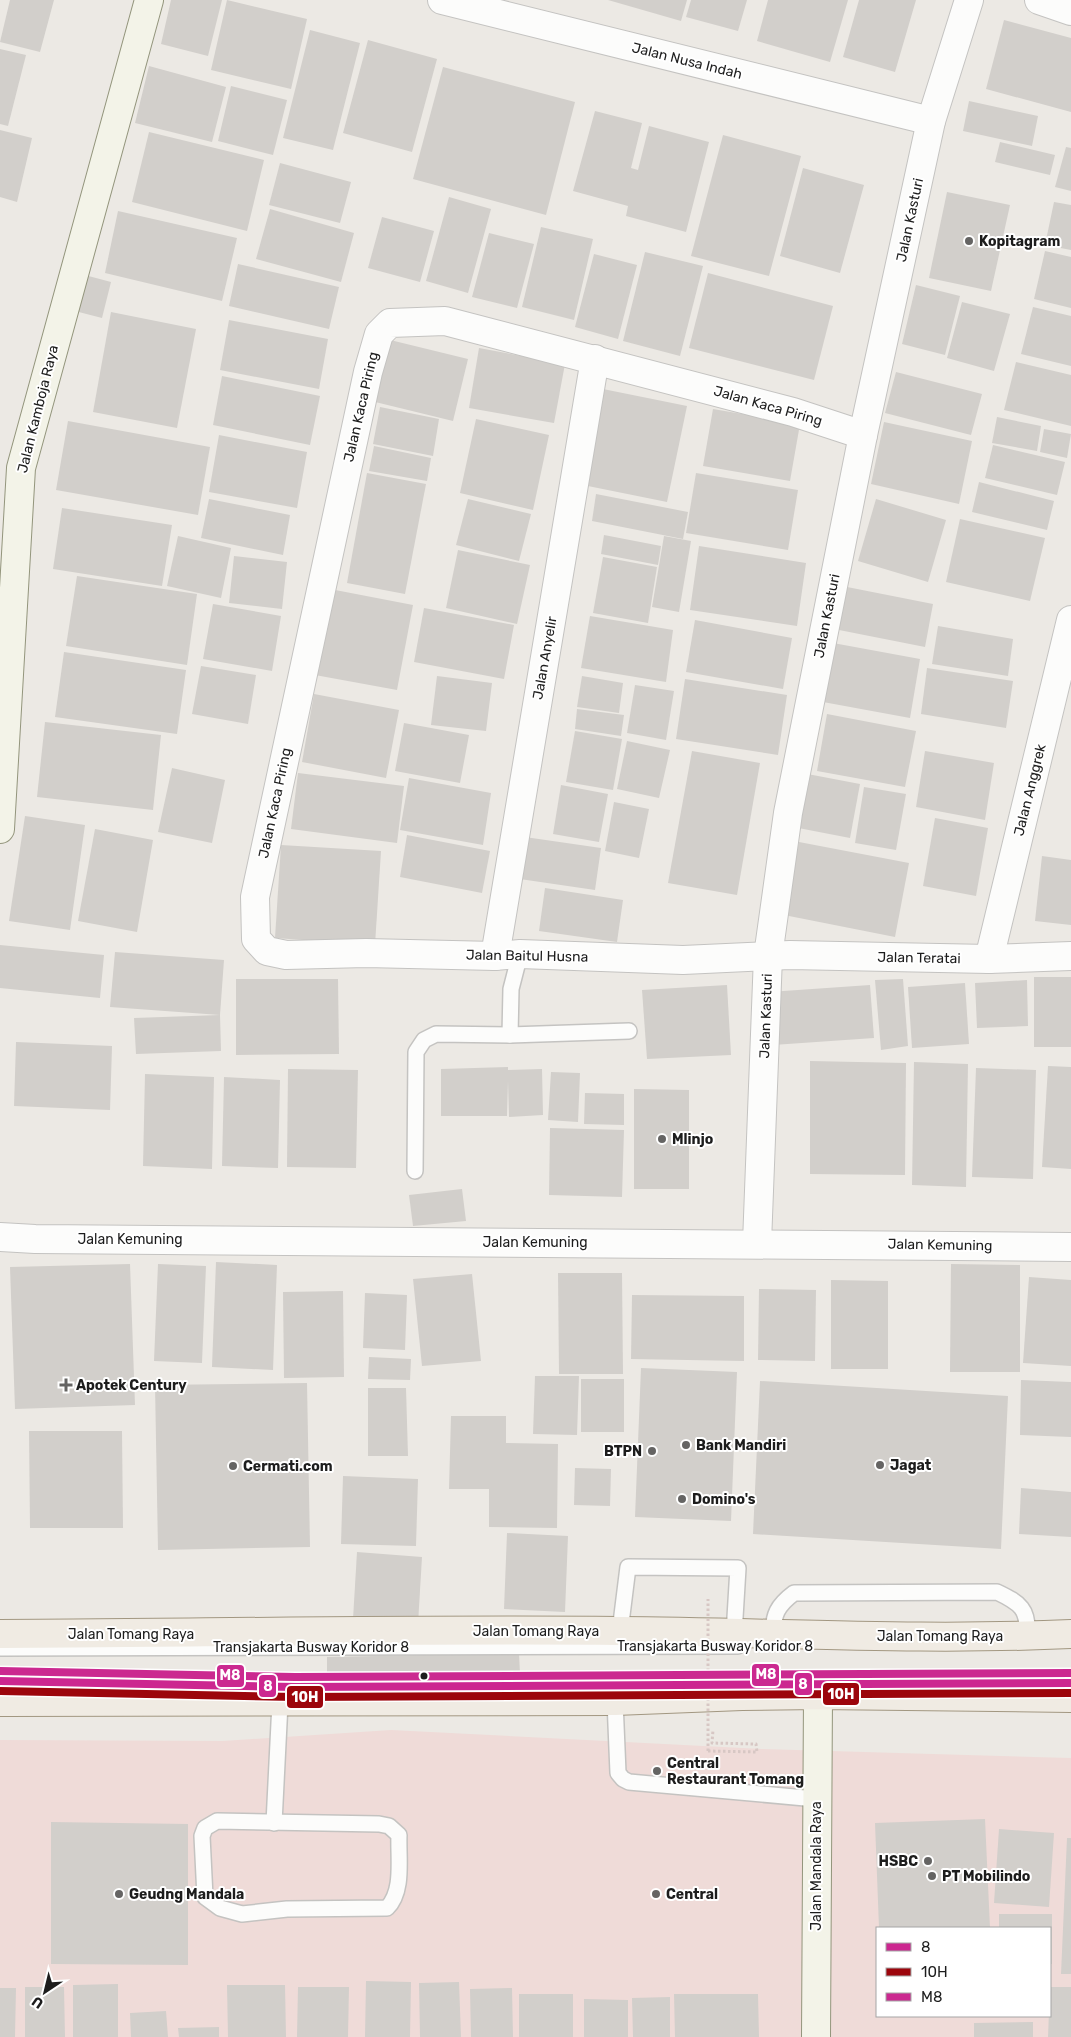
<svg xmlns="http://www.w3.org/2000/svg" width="1071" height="2037" viewBox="0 0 1071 2037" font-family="Rubik,sans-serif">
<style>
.commercial{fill:#efdbd8;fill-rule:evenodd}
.building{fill:#d2cfcb}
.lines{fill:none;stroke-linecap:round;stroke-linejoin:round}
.lane-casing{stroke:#c4c3c1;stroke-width:18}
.street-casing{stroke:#c4c3c1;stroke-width:30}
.secondary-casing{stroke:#93957c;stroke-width:30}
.primary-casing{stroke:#a29781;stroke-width:30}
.path{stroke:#d7c7c4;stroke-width:3;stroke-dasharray:2.5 2.5;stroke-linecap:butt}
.lane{stroke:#fcfcfb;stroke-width:15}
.street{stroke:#fcfcfb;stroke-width:28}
.secondary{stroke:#f3f3e8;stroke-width:28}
.primary{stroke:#f0ebe3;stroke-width:28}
.path-bridge{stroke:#d7c7c4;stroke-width:3;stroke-dasharray:2.5 2.5;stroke-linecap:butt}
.bus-1-casing{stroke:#fff;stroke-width:11}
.bus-2-casing{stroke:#fff;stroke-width:11}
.bus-3-casing{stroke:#fff;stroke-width:11}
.bus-1{stroke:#cc2790;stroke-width:8}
.bus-2{stroke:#9c050c;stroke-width:8}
.bus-3{stroke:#cb2990;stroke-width:8}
.poi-dot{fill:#656463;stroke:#fff;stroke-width:2}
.bus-dot{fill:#1d1d1d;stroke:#fff;stroke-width:2}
.labels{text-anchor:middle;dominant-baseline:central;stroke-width:4;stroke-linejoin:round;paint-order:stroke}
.street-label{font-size:14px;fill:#1d1d1d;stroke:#fff}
.poi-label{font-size:14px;font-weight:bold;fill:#1d1d1d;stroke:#fff;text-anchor:start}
.line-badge{stroke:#fff;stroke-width:2}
.badge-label{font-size:14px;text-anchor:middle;font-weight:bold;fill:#fff}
</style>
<rect width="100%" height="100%" fill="#ece9e4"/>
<path class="commercial" d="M391,1730L762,1749L1071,1758V2037H0V1740L223,1741ZM877,1928H1050V2016H877Z"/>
<g class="building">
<polygon points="10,0 54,0 40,52 0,42"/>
<polygon points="171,0 222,0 208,56 161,44"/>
<polygon points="227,0 307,19 291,89 211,70"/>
<polygon points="608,0 687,0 681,21"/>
<polygon points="691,0 747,0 738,31 686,17"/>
<polygon points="768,0 848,0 830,62 757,41"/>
<polygon points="859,0 916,0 895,72 843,57"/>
<polygon points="1004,20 1071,38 1071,112 986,89"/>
<polygon points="310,30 360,43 333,150 283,138"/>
<polygon points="368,40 437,59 412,152 343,133"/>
<polygon points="0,49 26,55 8,126 0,124"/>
<polygon points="149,66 226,87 212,142 135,123"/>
<polygon points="443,67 575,102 546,215 413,179"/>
<polygon points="231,86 287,100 273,155 218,141"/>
<polygon points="969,101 1038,116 1032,146 963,131"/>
<polygon points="595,111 642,123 631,168 638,170 649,126 709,142 686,232 626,216 628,206 573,191"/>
<polygon points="0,130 32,138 17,202 0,197"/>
<polygon points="149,132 264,160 247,231 132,202"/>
<polygon points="723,135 801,156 769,276 691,256"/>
<polygon points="1000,142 1055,155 1050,175 995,162"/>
<polygon points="1066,147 1071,148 1071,191 1055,187"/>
<polygon points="280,163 351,182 340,223 269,205"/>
<polygon points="803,168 864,185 840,273 780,256"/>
<polygon points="947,192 1010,205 991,291 929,278"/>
<polygon points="449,197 491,209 468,293 426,281"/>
<polygon points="1054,202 1071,205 1071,250 1045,245"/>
<polygon points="270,209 354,233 341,282 256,259"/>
<polygon points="118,211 237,238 222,301 105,273"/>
<polygon points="382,217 434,231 420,282 368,268"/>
<polygon points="541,227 593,239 574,320 522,307"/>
<polygon points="489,233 534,244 517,308 472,297"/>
<polygon points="1045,251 1071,257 1071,308 1034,299"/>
<polygon points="645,252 703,266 680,356 623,341"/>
<polygon points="594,254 637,265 618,339 575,327"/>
<polygon points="238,264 339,287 329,329 229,306"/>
<polygon points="708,273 833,306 814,380 689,348"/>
<polygon points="81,274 111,282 102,318 71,310"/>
<polygon points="916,285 960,296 945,355 902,344"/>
<polygon points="962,302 1010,314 994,371 947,358"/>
<polygon points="1033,307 1071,316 1071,366 1021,354"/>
<polygon points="111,312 196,329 177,428 93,412"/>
<polygon points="229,320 328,339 319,389 220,370"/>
<polygon points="382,338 468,359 453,421 367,400"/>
<polygon points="479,348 565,364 554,423 469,408"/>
<polygon points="1016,362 1071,375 1071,426 1004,410"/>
<polygon points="896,372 982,394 971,435 885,413"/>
<polygon points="222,376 320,396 310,445 213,425"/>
<polygon points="603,389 687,406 667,502 583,485"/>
<polygon points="380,407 439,419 433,456 373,444"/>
<polygon points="713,409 800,424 790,481 703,466"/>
<polygon points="997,417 1041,426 1037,451 992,443"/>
<polygon points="476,419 549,435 533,510 460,493"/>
<polygon points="68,421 210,447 198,515 56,490"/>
<polygon points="884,422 972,441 959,504 871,484"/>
<polygon points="1044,429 1071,434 1067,458 1040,452"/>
<polygon points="219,435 307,452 297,508 209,492"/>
<polygon points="993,445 1065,462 1057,495 985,478"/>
<polygon points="374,446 431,458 427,481 369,471"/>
<polygon points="367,473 426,484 405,594 347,583"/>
<polygon points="696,473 798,490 788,550 686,533"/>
<polygon points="979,482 1054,501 1047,530 972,512"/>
<polygon points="596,494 688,512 683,539 592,521"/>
<polygon points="209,499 290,515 283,555 201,538"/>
<polygon points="468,499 531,514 519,561 456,545"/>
<polygon points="876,499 946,520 928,582 858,561"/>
<polygon points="62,508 172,525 162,586 53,569"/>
<polygon points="960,519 1045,538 1030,601 946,582"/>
<polygon points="604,535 661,546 658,565 601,554"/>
<polygon points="178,536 231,548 221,598 167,586"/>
<polygon points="664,536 691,541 679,612 652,607"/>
<polygon points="699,546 806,563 797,626 690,610"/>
<polygon points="458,550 530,565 517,624 446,608"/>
<polygon points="234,556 287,562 282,609 229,603"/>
<polygon points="603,557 657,567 648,623 593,613"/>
<polygon points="77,576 197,594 187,665 66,646"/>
<polygon points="842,586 933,604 925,647 834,629"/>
<polygon points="330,589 413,605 397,690 315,675"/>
<polygon points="213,604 281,616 272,671 203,659"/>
<polygon points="424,608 514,625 504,679 414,662"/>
<polygon points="590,616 673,630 666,682 581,668"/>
<polygon points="695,620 792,638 783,689 686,672"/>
<polygon points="938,626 1013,639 1008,676 932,664"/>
<polygon points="833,643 920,659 910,718 823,702"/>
<polygon points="64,652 186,670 177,734 55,717"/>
<polygon points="201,666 256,675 248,724 192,714"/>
<polygon points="927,668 1013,681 1006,728 921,714"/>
<polygon points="437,676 492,683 486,731 431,725"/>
<polygon points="582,676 623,683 619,713 577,707"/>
<polygon points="685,679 787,695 778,755 676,739"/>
<polygon points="635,685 674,691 666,740 627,733"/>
<polygon points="314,694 399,710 386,778 302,762"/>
<polygon points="577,709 624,715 621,736 575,729"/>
<polygon points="827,714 916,731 905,787 817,771"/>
<polygon points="45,722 161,735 153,810 37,797"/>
<polygon points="404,723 469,735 460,783 395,771"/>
<polygon points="575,731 622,739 613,790 566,782"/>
<polygon points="627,741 670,750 659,798 617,789"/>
<polygon points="692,751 760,763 737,895 668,883"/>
<polygon points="925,751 994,763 985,820 916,807"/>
<polygon points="172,768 225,780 212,843 158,832"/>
<polygon points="797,772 860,784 850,838 788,826"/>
<polygon points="298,773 404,786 397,843 291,829"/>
<polygon points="409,778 491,793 483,845 400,830"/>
<polygon points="561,785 608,794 599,842 553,834"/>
<polygon points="864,787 906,794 896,850 855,843"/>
<polygon points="614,802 649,809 639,858 605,851"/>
<polygon points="25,816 85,825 70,930 9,921"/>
<polygon points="935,818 988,828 976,896 923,886"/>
<polygon points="95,829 153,840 137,932 78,921"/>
<polygon points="407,835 490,851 482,893 400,877"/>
<polygon points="518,836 601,848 595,890 513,878"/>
<polygon points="799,842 909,863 895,937 784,915"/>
<polygon points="281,845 381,851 375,945 275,938"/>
<polygon points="1042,856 1071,860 1071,925 1035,921"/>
<polygon points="545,888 623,900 617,942 539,931"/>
<polygon points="0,945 104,955 100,998 0,988"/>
<polygon points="115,952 224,960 220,1015 110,1007"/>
<rect x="1034" y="977" width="37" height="70"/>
<polygon points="236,979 338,979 339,1054 236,1055"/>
<polygon points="903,979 908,1046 881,1050 875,980"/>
<polygon points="1027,980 1028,1026 977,1028 975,983"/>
<polygon points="965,983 969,1044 912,1048 908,987"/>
<polygon points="727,985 731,1055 647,1059 642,990"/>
<polygon points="870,985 874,1038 773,1045 769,992"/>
<polygon points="220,1015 221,1051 136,1054 134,1018"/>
<polygon points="16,1042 112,1046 110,1110 14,1106"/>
<polygon points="810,1061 906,1063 905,1175 810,1174"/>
<polygon points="914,1062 968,1064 966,1187 912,1185"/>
<polygon points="1048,1066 1071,1067 1071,1169 1042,1167"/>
<polygon points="508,1067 508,1070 542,1069 543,1115 509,1117 508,1081 507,1116 441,1116 441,1069"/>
<polygon points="976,1068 1036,1070 1033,1179 972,1177"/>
<polygon points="288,1069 358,1070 356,1168 287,1167"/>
<polygon points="551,1072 580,1073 578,1122 548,1120"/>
<polygon points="145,1074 214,1077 212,1169 143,1166"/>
<polygon points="224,1077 280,1080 278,1168 222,1166"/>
<polygon points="634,1089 689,1090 689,1189 634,1189"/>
<polygon points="585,1093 624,1094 624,1125 584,1124"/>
<polygon points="550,1128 624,1130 622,1197 549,1195"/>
<polygon points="462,1189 466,1221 413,1226 409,1195"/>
<polygon points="216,1262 277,1265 273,1370 212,1367"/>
<polygon points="130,1264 135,1405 15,1409 10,1267"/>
<polygon points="158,1264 206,1266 202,1363 154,1361"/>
<polygon points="951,1264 1020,1265 1020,1372 950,1372"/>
<polygon points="558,1273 622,1273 623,1374 559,1374"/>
<polygon points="472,1274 481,1361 422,1366 413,1279"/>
<polygon points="1029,1277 1071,1280 1071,1366 1023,1363"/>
<polygon points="831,1280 888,1281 888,1369 831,1369"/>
<polygon points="759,1289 816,1290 815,1361 758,1360"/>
<polygon points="343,1291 344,1377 284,1378 283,1292"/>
<polygon points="365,1293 407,1295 405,1350 363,1348"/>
<polygon points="632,1295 744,1296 744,1361 631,1359"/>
<polygon points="369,1357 411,1359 410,1380 368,1379"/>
<polygon points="641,1368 737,1372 731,1521 635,1517"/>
<polygon points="535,1376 579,1376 577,1435 533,1434"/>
<rect x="581" y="1379" width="43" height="53"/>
<polygon points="1021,1380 1071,1382 1071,1437 1020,1435"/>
<polygon points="760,1381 1008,1396 1001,1549 753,1534"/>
<polygon points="307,1383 310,1547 158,1550 155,1385"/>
<polygon points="368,1388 406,1388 408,1456 368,1456"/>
<polygon points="451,1416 506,1416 506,1443 558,1444 557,1528 489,1527 489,1489 449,1489"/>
<polygon points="29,1431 122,1431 123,1528 30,1528"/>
<polygon points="575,1468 611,1469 610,1506 574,1505"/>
<polygon points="343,1476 418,1479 416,1546 341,1544"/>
<polygon points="1021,1488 1071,1492 1071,1537 1019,1534"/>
<polygon points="507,1533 568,1536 565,1612 504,1609"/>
<polygon points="357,1552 422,1557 418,1624 353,1619"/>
<polygon points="519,1653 520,1674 327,1677 327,1657"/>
<polygon points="985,1819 990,1928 879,1928 875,1823"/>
<polygon points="51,1822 188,1824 188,1965 51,1964"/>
<polygon points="999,1829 1054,1833 1049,1907 994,1903"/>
<polygon points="1067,1838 1071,1838 1071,1974 1061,1974"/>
<polygon points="999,1914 1052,1914 1052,1964 1050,1964 1050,1928 999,1928"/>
<polygon points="366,1981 411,1982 410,2037 365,2037"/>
<polygon points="459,1982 461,2037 420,2037 419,1983"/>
<polygon points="118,1984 118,2037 73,2037 73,1985"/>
<polygon points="227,1985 285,1985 286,2037 228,2037"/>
<polygon points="25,1987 64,1987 65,2037 25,2037"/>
<polygon points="298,1987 349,1987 348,2037 297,2037"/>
<polygon points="1050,1987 1071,1987 1071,2037 1048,2037"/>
<polygon points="0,1988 16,1988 15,2037 0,2037"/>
<polygon points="512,1988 513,2037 471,2037 470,1989"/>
<rect x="519" y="1994" width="54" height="43"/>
<polygon points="674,1994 758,1994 759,2037 675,2037"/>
<polygon points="670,1997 670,2037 633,2037 632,1998"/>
<polygon points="584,1999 628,2000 628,2037 584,2037"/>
<polygon points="166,2011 168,2037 131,2037 130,2013"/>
<polygon points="1033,2022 1033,2037 974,2037 974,2023"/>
<polygon points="219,2027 219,2037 179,2037 178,2028"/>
</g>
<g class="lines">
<defs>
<g id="lane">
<polyline points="510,1035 511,989 520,954"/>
<polyline points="415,1171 416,1052 424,1040 436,1034 510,1035 629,1031"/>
<polyline points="620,1631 628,1567 738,1568 734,1634"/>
<path d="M774,1635C772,1615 778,1605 794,1593L997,1592C1020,1603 1029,1609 1027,1636"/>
<polyline points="0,1648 738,1646"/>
<polyline points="0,1681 295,1687 685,1685"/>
<polyline points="945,1683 1071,1683"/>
<polyline points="615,1701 618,1773 623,1779 629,1782 816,1799"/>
<path d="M217,1821L379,1824L389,1826L399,1835C398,1859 404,1891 387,1908L287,1909L242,1914L220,1908L205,1897L202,1836L205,1828Z"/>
<polyline points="274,1823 280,1703"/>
</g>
<g id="street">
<polyline points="442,0 931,121"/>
<polyline points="1039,0 1071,11"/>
<polyline points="863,435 793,412 445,321 390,323 379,334 368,372 255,897 256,939 267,951 286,955 366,953 495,956 520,954 683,960 790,955 989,959 1071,956"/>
<polyline points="495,956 595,359"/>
<polyline points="989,959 1071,620"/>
<polyline points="0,1237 35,1239 1071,1247"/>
<polyline points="757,1243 768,956 788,813 863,435 931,121 969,0"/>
</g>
<g id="secondary">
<polyline points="0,829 21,468 149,0"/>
<polyline points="816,2037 818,1695"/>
</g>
<g id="primary">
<path d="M0,1634C206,1633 413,1629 619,1631C769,1632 921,1641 1071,1634"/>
<polyline points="0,1702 615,1701 742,1696 818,1695 1071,1698"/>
</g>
</defs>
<use href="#lane" class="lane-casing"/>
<use href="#street" class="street-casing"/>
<use href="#secondary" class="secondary-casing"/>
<use href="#primary" class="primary-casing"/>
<polyline class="path" points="708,1751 757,1752 756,1744 712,1743 713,1730"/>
<use href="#lane" class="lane"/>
<use href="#street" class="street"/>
<use href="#secondary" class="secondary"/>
<use href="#primary" class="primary"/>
<polyline class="path-bridge" points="708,1751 708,1599"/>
<defs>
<polyline id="bus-1" points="0,1681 295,1687 1071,1683"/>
<polyline id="bus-2" points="0,1691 295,1697 1071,1693"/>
<polyline id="bus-3" points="0,1671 295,1677 1071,1673"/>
</defs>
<use href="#bus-1" class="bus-1-casing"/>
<use href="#bus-2" class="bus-2-casing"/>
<use href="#bus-3" class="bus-3-casing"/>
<use href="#bus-1" class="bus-1"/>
<use href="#bus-2" class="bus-2"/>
<use href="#bus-3" class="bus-3"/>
</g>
<g class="poi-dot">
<circle cx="969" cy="241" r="5"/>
<circle cx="662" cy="1139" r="5"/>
<path d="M63.5 1377.5h5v5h5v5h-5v5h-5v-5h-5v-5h5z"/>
<circle cx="686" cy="1445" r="5"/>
<circle cx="652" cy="1451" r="5"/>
<circle cx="880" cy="1465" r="5"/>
<circle cx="233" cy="1466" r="5"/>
<circle cx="682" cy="1499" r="5"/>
<circle cx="657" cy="1771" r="5"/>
<circle cx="928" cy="1861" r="5"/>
<circle cx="932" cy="1876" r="5"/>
<circle cx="119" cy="1894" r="5"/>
<circle cx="656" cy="1894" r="5"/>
</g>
<circle class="bus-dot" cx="424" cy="1676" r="4.5"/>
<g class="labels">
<g class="street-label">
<text transform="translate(687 61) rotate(14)">Jalan Nusa Indah</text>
<text transform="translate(910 220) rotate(-78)">Jalan Kasturi</text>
<text transform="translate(768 406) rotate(16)">Jalan Kaca Piring</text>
<text transform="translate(361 407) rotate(-77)">Jalan Kaca Piring</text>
<text transform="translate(38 409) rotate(-76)">Jalan Kamboja Raya</text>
<text transform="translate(827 616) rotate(-79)">Jalan Kasturi</text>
<text transform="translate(545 658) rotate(-80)">Jalan Anyelir</text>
<text transform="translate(1030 790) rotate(-76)">Jalan Anggrek</text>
<text transform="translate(275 803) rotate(-78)">Jalan Kaca Piring</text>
<text transform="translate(527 956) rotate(1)">Jalan Baitul Husna</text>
<text transform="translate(919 958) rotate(1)">Jalan Teratai</text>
<text transform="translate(766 1016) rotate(-88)">Jalan Kasturi</text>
<text x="130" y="1239">Jalan Kemuning</text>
<text x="535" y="1242">Jalan Kemuning</text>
<text transform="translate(940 1245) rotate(1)">Jalan Kemuning</text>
<text x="536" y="1631">Jalan Tomang Raya</text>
<text x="131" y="1634">Jalan Tomang Raya</text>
<text x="940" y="1636">Jalan Tomang Raya</text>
<text x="715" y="1646">Transjakarta Busway Koridor 8</text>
<text x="311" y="1647">Transjakarta Busway Koridor 8</text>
<text transform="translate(816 1866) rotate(-90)">Jalan Mandala Raya</text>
</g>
<g class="poi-label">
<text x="979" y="241">Kopitagram</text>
<text x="672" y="1139">Mlinjo</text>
<text x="76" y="1385">Apotek Century</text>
<text x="696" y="1445">Bank Mandiri</text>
<text x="642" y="1451" text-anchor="end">BTPN</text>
<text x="890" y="1465">Jagat</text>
<text x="243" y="1466">Cermati.com</text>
<text x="692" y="1499">Domino's</text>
<text x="667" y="1763">Central<tspan x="667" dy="16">Restaurant Tomang</tspan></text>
<text x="918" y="1861" text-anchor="end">HSBC</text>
<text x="942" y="1876">PT Mobilindo</text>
<text x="129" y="1894">Geudng Mandala</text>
<text x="666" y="1894">Central</text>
</g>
</g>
<g class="line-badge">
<rect x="751" y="1663" width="29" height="24" rx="5" fill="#cb2990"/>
<rect x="216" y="1664" width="29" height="24" rx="5" fill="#cb2990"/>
<rect x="794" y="1672" width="19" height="24" rx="5" fill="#cc2790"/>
<rect x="258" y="1674" width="19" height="24" rx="5" fill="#cc2790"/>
<rect x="822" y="1682" width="38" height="24" rx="5" fill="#9c050c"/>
<rect x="286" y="1685" width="38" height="24" rx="5" fill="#9c050c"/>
</g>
<g class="badge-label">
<text x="766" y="1679">M8</text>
<text x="230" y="1680">M8</text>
<text x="803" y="1689">8</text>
<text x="268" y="1691">8</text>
<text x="841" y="1699">10H</text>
<text x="305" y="1702">10H</text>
</g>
<rect x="876" y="1927" width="175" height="90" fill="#ffffff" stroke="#a5a5a5"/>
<rect x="886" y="1943" width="25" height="8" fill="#cc2790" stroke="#a5a5a5"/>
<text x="921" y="1952" font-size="15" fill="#1d1d1d">8</text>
<rect x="886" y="1968" width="25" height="8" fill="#9c050c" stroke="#a5a5a5"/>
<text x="921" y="1977" font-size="15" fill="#1d1d1d">10H</text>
<rect x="886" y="1993" width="25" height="8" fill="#cb2990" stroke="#a5a5a5"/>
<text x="921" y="2002" font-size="15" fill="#1d1d1d">M8</text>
<g transform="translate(45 1992) rotate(215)" stroke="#ffffff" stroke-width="4" paint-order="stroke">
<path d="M0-4L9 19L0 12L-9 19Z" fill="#1d1d1d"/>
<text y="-8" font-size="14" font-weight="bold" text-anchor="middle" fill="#1d1d1d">U</text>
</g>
</svg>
